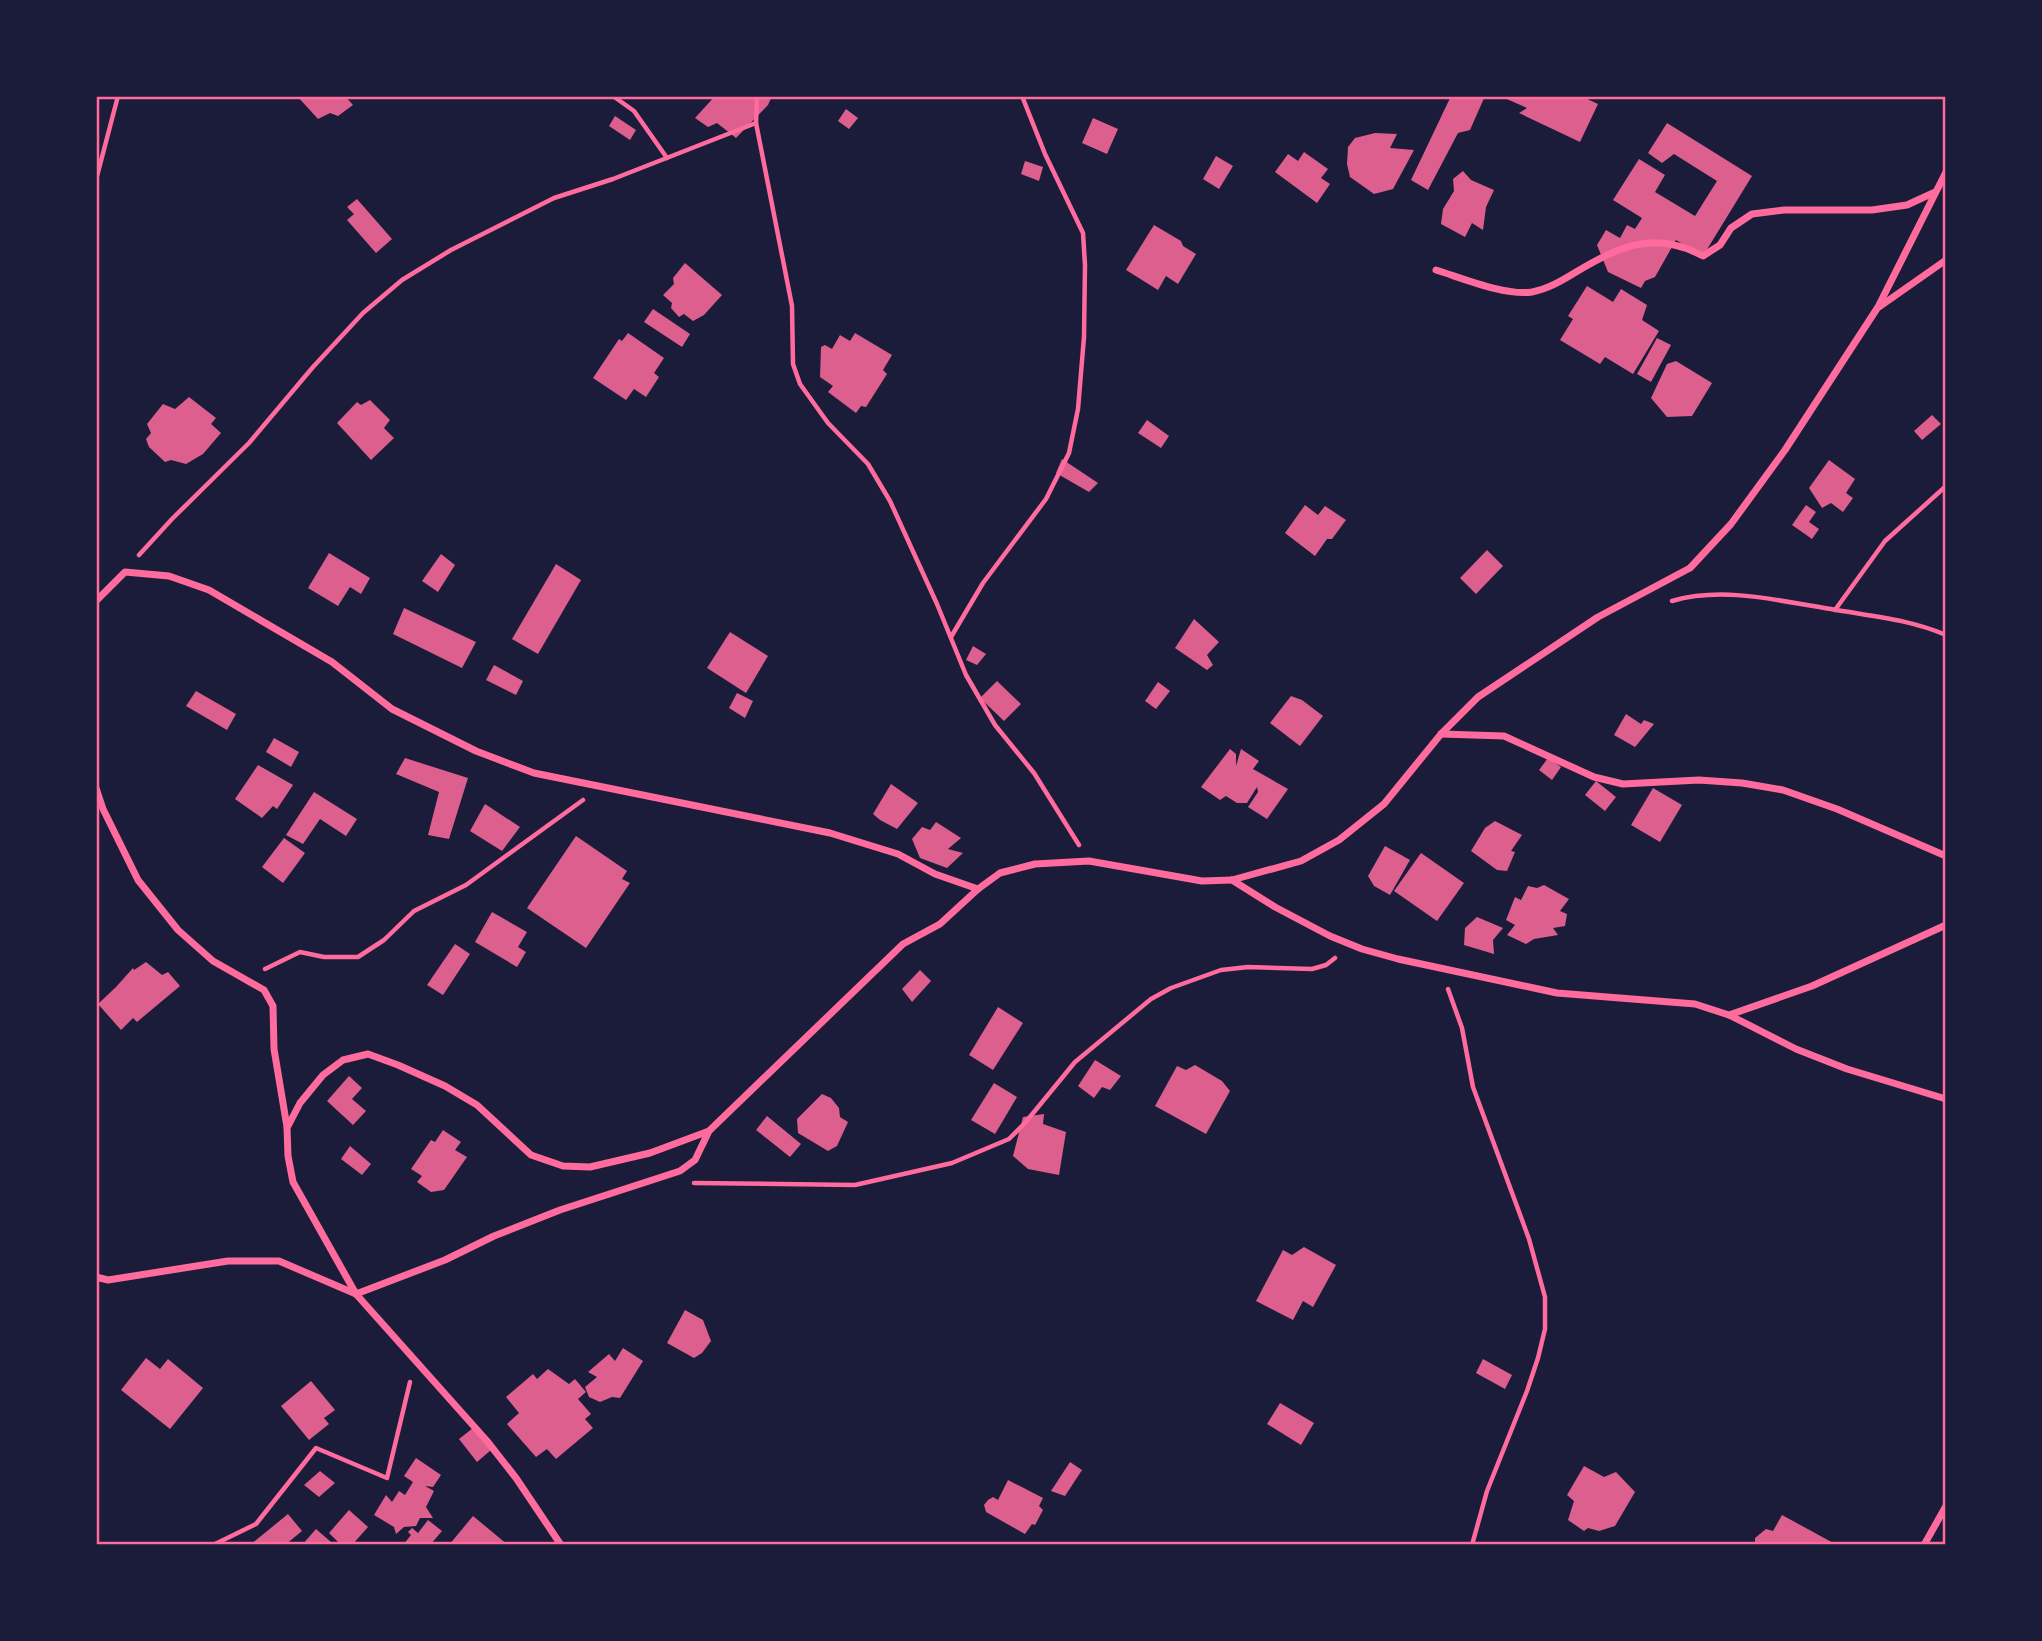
<svg xmlns="http://www.w3.org/2000/svg" width="2042" height="1641" viewBox="0 0 2042 1641" font-family="Overpass,sans-serif">
<style>
.building{fill:#dd5f8e}
.lines{fill:none;stroke-linecap:round;stroke-linejoin:round}
.path{stroke:#ff6b9d;stroke-width:4.5}
.minor{stroke:#ff6b9d;stroke-width:7}
.neatline{fill:none;stroke:#ff6b9d;stroke-width:2.5}
</style>
<rect width="100%" height="100%" fill="#1b1b3a"/>
<g class="building">
<polygon points="297,96 345,96 353,105 338,116 330,113 318,119"/>
<polygon points="715,96 772,96 768,105 736,138 717,123 708,127 695,118"/>
<polygon points="1451,96 1485,96 1470,130 1458,133 1428,190 1411,180"/>
<polygon points="1500,96 1581,96 1598,104 1580,142 1519,113 1527,108"/>
<polygon points="846,109 858,118 849,129 838,121"/>
<polygon points="615,116 636,130 630,140 609,126"/>
<polygon points="1093,118 1118,129 1107,154 1082,143"/>
<polygon points="1667,123 1752,176 1703,256 1676,240 1655,277 1645,281 1641,288 1608,272 1597,245 1606,230 1620,238 1627,225 1635,229 1642,218 1613,200 1639,159 1665,175 1655,192 1695,216 1717,181 1674,154 1662,163 1648,153"/>
<polygon points="1375,133 1397,134 1390,148 1414,150 1393,189 1374,194 1350,177 1347,164 1348,147 1355,138"/>
<polygon points="1304,152 1328,169 1321,178 1330,184 1317,203 1275,172 1288,154 1298,161"/>
<polygon points="1216,156 1233,166 1219,189 1203,179"/>
<polygon points="1025,161 1043,167 1039,181 1021,174"/>
<polygon points="1463,171 1471,180 1494,190 1486,207 1483,230 1472,223 1465,237 1441,224 1443,209 1454,191 1453,179"/>
<polygon points="357,199 392,239 376,253 347,220 354,214 347,207"/>
<polygon points="1154,225 1181,241 1183,246 1196,254 1178,284 1166,276 1158,290 1126,270"/>
<polygon points="685,263 722,295 704,315 693,321 684,314 679,317 671,308 672,303 663,295 674,284 673,278"/>
<polygon points="1587,286 1613,302 1621,289 1647,305 1642,320 1659,331 1633,374 1605,357 1600,364 1560,340 1573,319 1568,316"/>
<polygon points="653,309 690,334 682,347 644,322"/>
<polygon points="628,333 664,358 654,373 659,377 646,397 634,389 626,400 593,378 619,339 622,341"/>
<polygon points="855,333 892,355 883,370 887,374 866,407 861,406 856,413 828,392 833,386 820,377 821,347 825,345 832,349 840,335 850,341"/>
<polygon points="1657,338 1671,345 1651,382 1637,374"/>
<polygon points="1676,361 1712,383 1692,416 1667,417 1651,398 1667,364"/>
<polygon points="189,397 216,418 211,424 221,433 203,454 186,464 171,460 165,462 149,447 146,439 151,433 147,424 163,404 175,409"/>
<polygon points="370,400 390,420 384,428 394,438 371,460 337,423 357,402 361,405"/>
<polygon points="1932,415 1941,424 1922,440 1914,431"/>
<polygon points="1147,420 1169,436 1161,448 1138,433"/>
<polygon points="1062,459 1098,483 1089,492 1056,473"/>
<polygon points="1829,460 1855,479 1846,493 1853,498 1843,512 1831,503 1822,508 1809,488"/>
<polygon points="1305,505 1318,515 1325,506 1346,520 1332,539 1327,539 1315,556 1285,533"/>
<polygon points="1806,505 1816,512 1809,522 1819,529 1812,539 1792,525"/>
<polygon points="1487,550 1503,566 1476,594 1460,578"/>
<polygon points="329,553 370,578 361,594 350,587 338,606 308,588"/>
<polygon points="441,554 455,565 438,592 422,581"/>
<polygon points="556,564 581,580 538,654 512,639"/>
<polygon points="404,608 476,642 462,668 393,634"/>
<polygon points="1194,619 1219,642 1207,655 1213,665 1207,670 1175,648"/>
<polygon points="730,632 768,656 746,693 707,668"/>
<polygon points="973,646 986,654 977,665 966,660"/>
<polygon points="494,665 523,681 516,695 486,680"/>
<polygon points="997,681 1021,704 1004,721 980,698"/>
<polygon points="1158,682 1170,691 1156,709 1145,701"/>
<polygon points="196,691 236,714 227,730 186,706"/>
<polygon points="737,693 753,701 745,718 729,708"/>
<polygon points="1291,696 1302,700 1323,716 1300,746 1270,723"/>
<polygon points="1626,714 1641,724 1644,720 1654,724 1635,747 1614,735"/>
<polygon points="274,738 299,752 291,767 266,752"/>
<polygon points="1230,749 1236,754 1236,766 1241,749 1259,761 1253,769 1288,789 1267,819 1248,807 1258,792 1257,787 1247,803 1237,803 1226,796 1220,800 1201,787"/>
<polygon points="405,758 468,778 449,839 428,835 439,792 396,774"/>
<polygon points="1548,758 1561,767 1552,780 1539,770"/>
<polygon points="258,765 293,785 277,809 273,806 262,818 235,799"/>
<polygon points="1596,781 1616,797 1605,811 1585,795"/>
<polygon points="891,784 918,803 897,829 880,820 873,814"/>
<polygon points="1653,788 1682,805 1660,842 1631,825"/>
<polygon points="314,792 357,819 346,836 320,819 303,844 286,835"/>
<polygon points="485,804 520,827 502,851 470,831"/>
<polygon points="1495,821 1522,835 1511,851 1515,852 1507,871 1497,870 1471,851 1485,828"/>
<polygon points="936,822 961,838 948,849 963,853 947,868 920,858 912,839 922,827 930,830"/>
<polygon points="576,836 627,871 622,879 630,883 586,948 527,908"/>
<polygon points="284,838 305,853 283,883 262,867"/>
<polygon points="1385,846 1410,860 1390,895 1374,886 1368,876"/>
<polygon points="1421,853 1464,883 1437,921 1394,891"/>
<polygon points="1544,885 1569,899 1560,911 1567,914 1565,926 1553,928 1558,935 1534,939 1526,944 1507,935 1515,925 1506,920 1515,897 1521,900 1528,886 1537,888"/>
<polygon points="492,912 527,932 518,947 526,952 517,967 475,942"/>
<polygon points="1477,917 1503,928 1493,940 1494,954 1464,945 1465,928"/>
<polygon points="455,944 470,954 443,995 427,985"/>
<polygon points="146,962 162,975 168,972 180,986 137,1022 133,1018 121,1030 98,1004 116,987 133,968 134,970"/>
<polygon points="920,970 931,981 912,1002 902,989"/>
<polygon points="998,1007 1023,1023 993,1070 969,1055"/>
<polygon points="1095,1060 1121,1076 1110,1090 1102,1087 1094,1098 1078,1086"/>
<polygon points="1195,1065 1222,1081 1230,1091 1206,1134 1155,1106 1177,1066 1186,1070"/>
<polygon points="349,1076 362,1088 352,1099 366,1111 353,1125 327,1101"/>
<polygon points="994,1083 1017,1097 995,1134 971,1120"/>
<polygon points="822,1094 831,1098 839,1108 840,1117 848,1122 837,1146 828,1151 798,1133 797,1119"/>
<polygon points="1044,1114 1043,1124 1066,1132 1059,1175 1028,1169 1013,1156 1023,1117"/>
<polygon points="767,1116 801,1144 790,1157 756,1130"/>
<polygon points="443,1130 461,1142 455,1150 467,1157 444,1190 431,1192 417,1182 422,1176 411,1169 431,1140 435,1142"/>
<polygon points="350,1146 371,1164 362,1175 341,1159"/>
<polygon points="1304,1247 1336,1265 1313,1307 1303,1301 1293,1320 1256,1301 1283,1250 1292,1255"/>
<polygon points="685,1310 703,1320 711,1341 702,1353 694,1358 667,1343"/>
<polygon points="623,1348 643,1361 620,1398 612,1397 600,1402 589,1397 585,1387 597,1377 588,1372 609,1354 615,1361"/>
<polygon points="146,1358 160,1369 168,1359 203,1388 170,1429 121,1390"/>
<polygon points="1483,1359 1512,1375 1505,1389 1476,1373"/>
<polygon points="548,1369 569,1384 575,1379 586,1392 578,1399 591,1414 585,1419 593,1428 556,1459 547,1449 536,1457 507,1424 519,1413 506,1397 533,1374 537,1379"/>
<polygon points="311,1381 335,1410 324,1418 329,1424 309,1440 281,1406"/>
<polygon points="1280,1403 1314,1423 1301,1445 1267,1424"/>
<polygon points="473,1428 491,1450 477,1462 459,1439"/>
<polygon points="416,1458 441,1475 433,1487 425,1486 434,1491 426,1507 433,1518 420,1518 416,1526 404,1527 396,1534 394,1527 374,1515 386,1495 392,1502 399,1491 405,1495 413,1482 404,1476"/>
<polygon points="1070,1462 1082,1470 1065,1496 1051,1491"/>
<polygon points="1584,1466 1604,1477 1616,1472 1635,1492 1615,1526 1599,1531 1588,1528 1584,1531 1568,1520 1574,1501 1567,1495"/>
<polygon points="320,1471 335,1483 319,1497 304,1485"/>
<polygon points="1008,1480 1043,1498 1039,1506 1043,1510 1035,1525 1032,1524 1025,1534 986,1512 984,1505 988,1500 993,1497 998,1500"/>
<polygon points="349,1510 368,1527 352,1545 341,1545 329,1533"/>
<polygon points="288,1514 302,1531 285,1545 250,1545"/>
<polygon points="1782,1515 1837,1545 1755,1545 1755,1538 1766,1529 1773,1531"/>
<polygon points="473,1516 508,1545 449,1545"/>
<polygon points="428,1520 442,1531 430,1545 403,1545 411,1535 408,1532 412,1528 418,1533"/>
<polygon points="316,1529 331,1542 329,1545 302,1545"/>
</g>
<g class="lines">
<g class="path">
<polyline points="613,96 634,111 667,158"/>
<polyline points="757,96 756,123 792,306 793,364 800,384 828,423 868,464 890,501 937,604 966,675 995,725 1034,773 1079,845"/>
<polyline points="96,180 118,96"/>
<polyline points="139,555 172,519 249,443 313,367 363,313 402,280 451,250 554,198 613,179 756,123"/>
<path d="M1672,601C1724,586 1779,601 1831,609C1870,616 1909,619 1946,635"/>
<polyline points="1835,610 1885,541 1946,486"/>
<polyline points="951,637 983,583 1046,499 1069,453 1078,409 1084,337 1085,265 1083,233 1045,154 1022,96"/>
<polyline points="265,969 300,952 324,957 358,957 384,940 414,911 466,885 583,800"/>
<polyline points="1448,989 1462,1028 1473,1087 1529,1239 1545,1297 1545,1329 1538,1358 1527,1391 1487,1491 1472,1545"/>
<polyline points="694,1183 855,1185 952,1163 1009,1139 1025,1123 1075,1062 1151,999 1171,988 1221,970 1248,967 1312,969 1326,965 1335,958"/>
<polyline points="213,1545 256,1524 316,1448 387,1478 410,1382"/>
</g>
<g class="minor">
<path d="M1436,270C1462,278 1505,296 1532,292C1548,289 1563,280 1576,272C1620,246 1654,230 1703,256L1720,245L1731,228L1752,214L1784,210H1872L1907,205L1933,193"/>
<polyline points="1879,307 1946,260"/>
<polyline points="96,601 125,572 169,576 209,590 332,662 392,709 476,751 534,773 830,833 898,854 935,874 978,889"/>
<polyline points="1441,734 1504,736 1594,777 1623,784 1699,780 1742,783 1783,790 1837,809 1946,856"/>
<polyline points="96,788 103,809 138,880 178,930 213,961 264,990 273,1006 274,1049 287,1127"/>
<polyline points="1232,880 1275,907 1330,936 1362,949 1398,959 1557,993 1695,1004 1729,1015 1796,1049 1847,1069 1946,1099"/>
<polyline points="1729,1015 1812,986 1946,925"/>
<polyline points="709,1131 695,1160 680,1171 560,1210 494,1236 445,1260 356,1294 293,1182 288,1156 287,1128 300,1103 323,1075 343,1060 368,1054 398,1065 445,1086 477,1105 531,1155 563,1166 590,1167 650,1153 709,1131 903,944 940,924 978,889 1000,873 1035,864 1089,861 1202,881 1232,880 1301,861 1339,840 1384,804 1441,734 1478,697 1598,617 1690,568 1731,524 1785,450 1878,307 1946,172"/>
<polyline points="96,1277 108,1280 228,1261 279,1261 356,1294 487,1441 516,1478 561,1545"/>
<polyline points="1924,1545 1946,1506"/>
</g>
</g>
<rect width="2042" height="1641" fill="none" stroke="#1b1b3a" stroke-width="196"/>
<rect x="98" y="98" width="1846" height="1445" class="neatline"/>
</svg>
